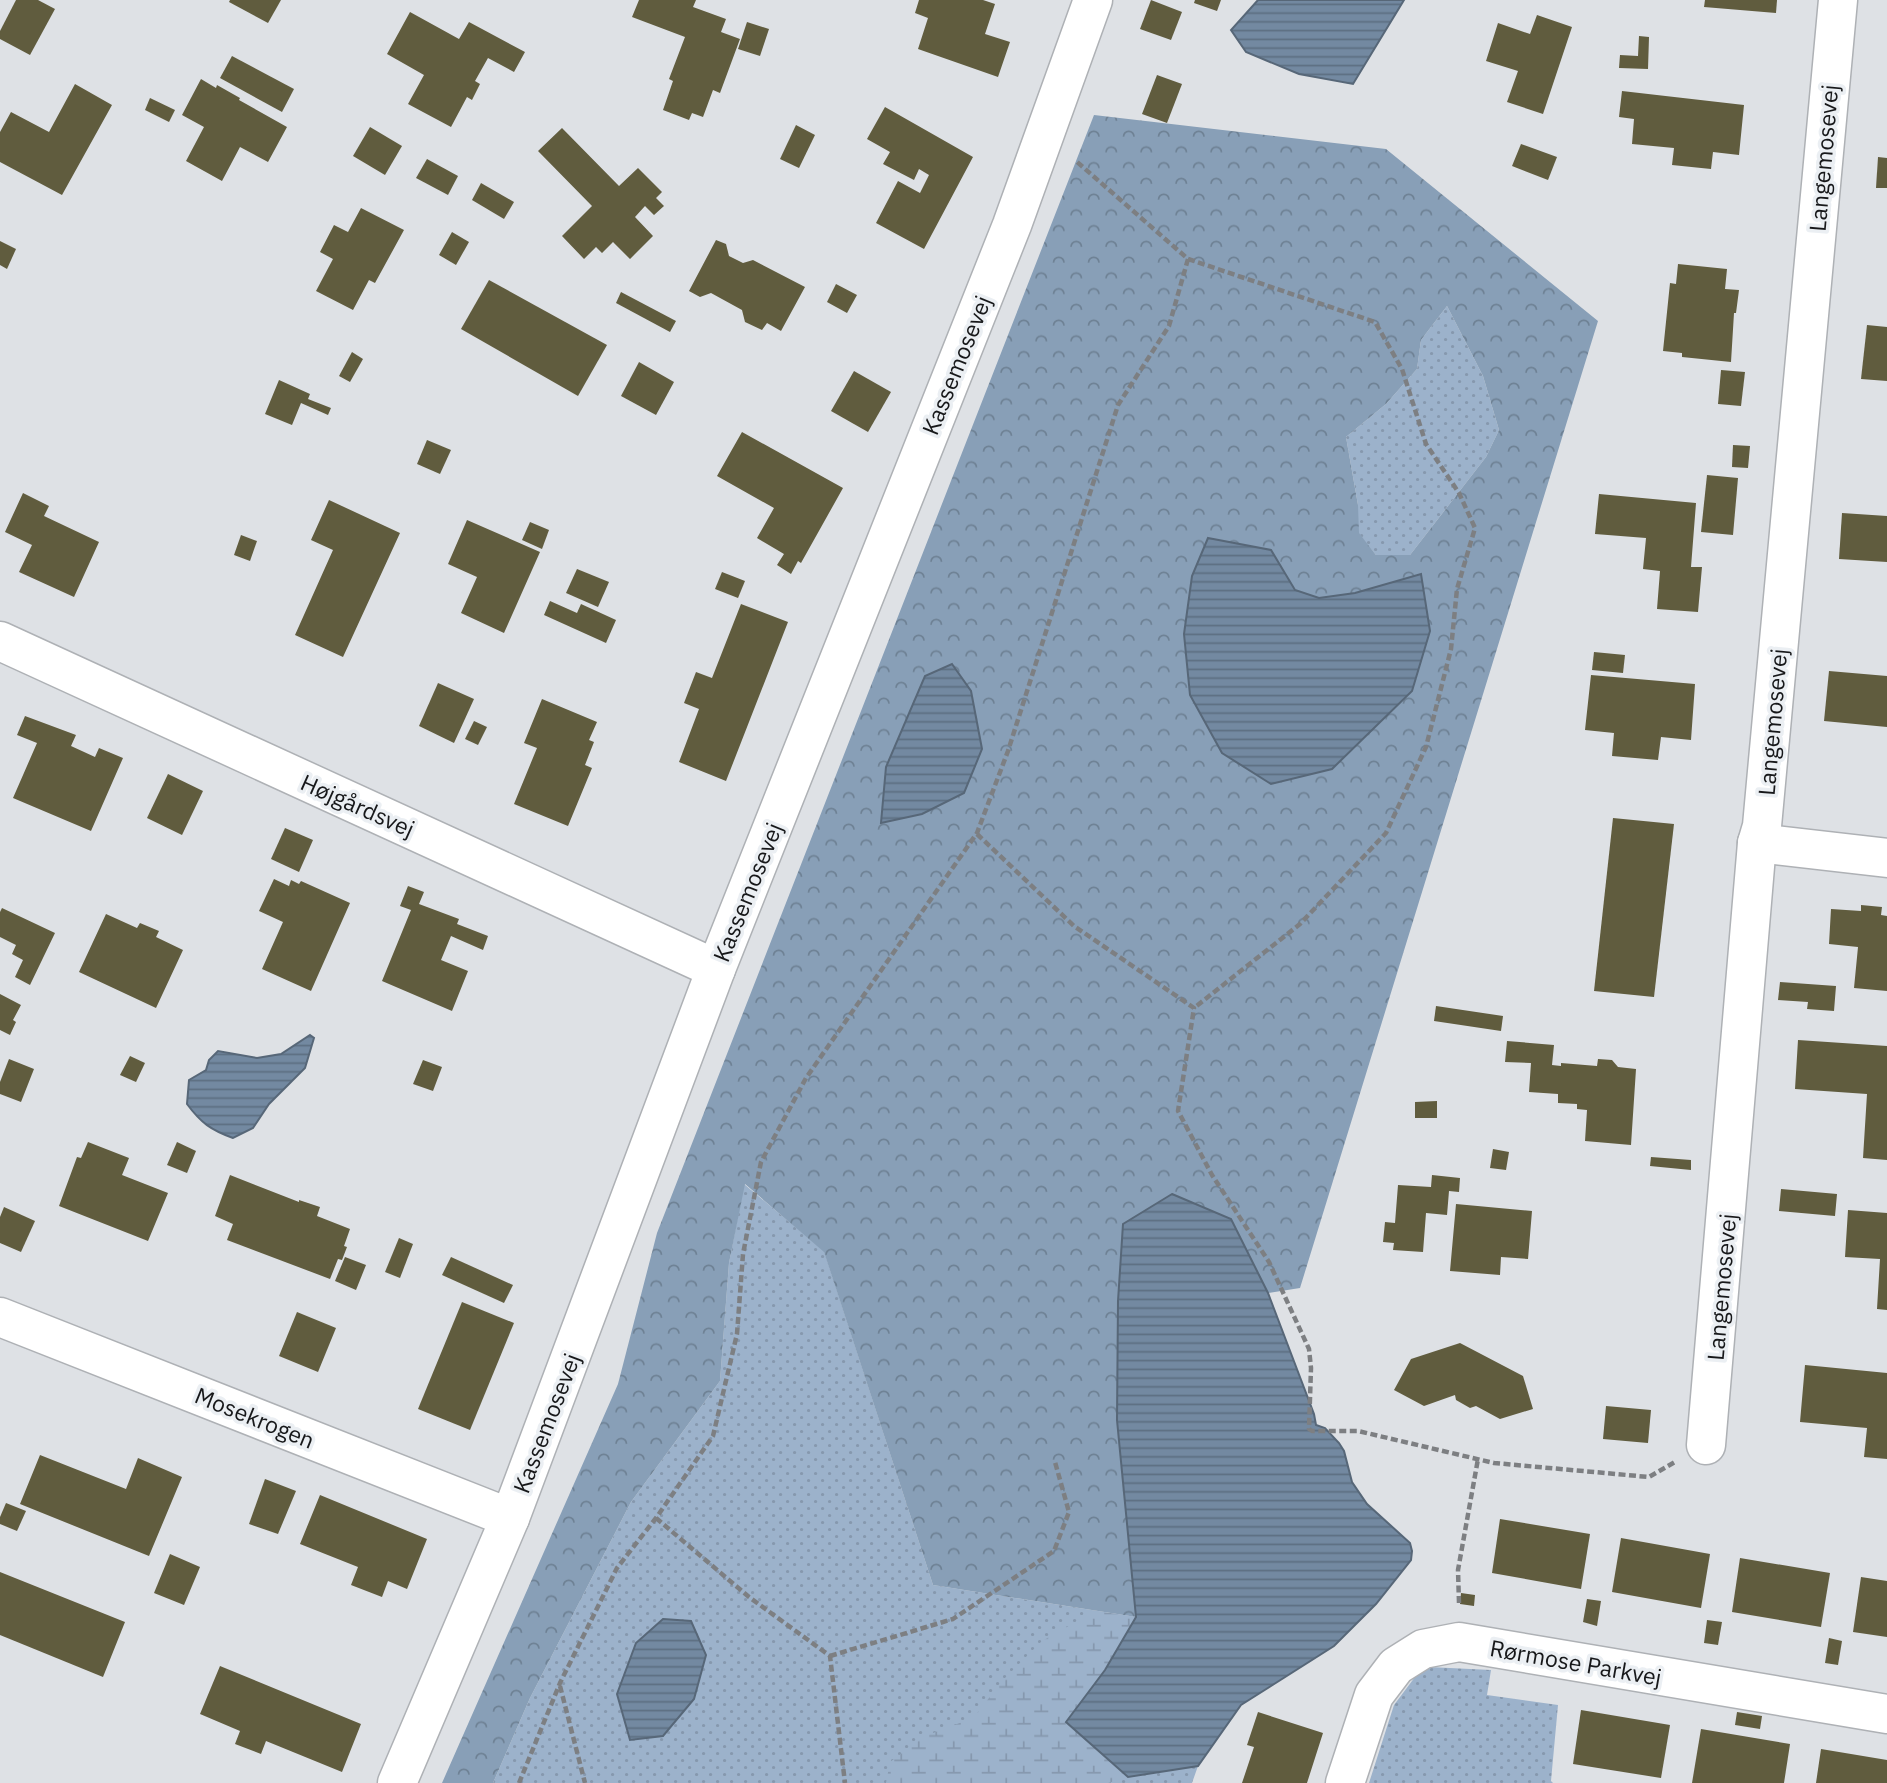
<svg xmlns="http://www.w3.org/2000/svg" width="1887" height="1783" viewBox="0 0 1887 1783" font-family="'IBM Plex Sans',sans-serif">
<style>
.grass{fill:url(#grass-dots)}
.forest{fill:url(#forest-crowns);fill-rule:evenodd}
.wetland{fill:url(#wetland-marsh)}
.water{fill:url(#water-rules);stroke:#576778;stroke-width:2}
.building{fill:#605c3e}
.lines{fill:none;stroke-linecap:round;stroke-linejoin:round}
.minor-casing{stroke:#aeb1b5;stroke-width:41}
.path{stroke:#7d7f82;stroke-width:4.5;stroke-dasharray:7 3.5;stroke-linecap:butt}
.minor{stroke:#fff;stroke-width:38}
.labels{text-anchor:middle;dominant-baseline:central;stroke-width:7;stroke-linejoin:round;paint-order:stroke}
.street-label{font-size:23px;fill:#17181a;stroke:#ebeff3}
</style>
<defs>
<pattern id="grass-dots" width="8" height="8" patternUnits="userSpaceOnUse" patternTransform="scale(1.75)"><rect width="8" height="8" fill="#9cb2cb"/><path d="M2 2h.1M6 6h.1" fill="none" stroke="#8698ae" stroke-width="1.8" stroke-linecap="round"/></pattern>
<pattern id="forest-crowns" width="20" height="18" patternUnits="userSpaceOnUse" patternTransform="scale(1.75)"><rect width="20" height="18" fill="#889fb7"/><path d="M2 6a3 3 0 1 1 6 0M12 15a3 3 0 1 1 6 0" fill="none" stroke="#6e8194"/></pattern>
<pattern id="wetland-marsh" width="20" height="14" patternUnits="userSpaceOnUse" patternTransform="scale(1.75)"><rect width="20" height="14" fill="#9cb2cb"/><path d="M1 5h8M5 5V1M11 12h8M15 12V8" fill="none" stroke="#8698ae"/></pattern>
<pattern id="water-rules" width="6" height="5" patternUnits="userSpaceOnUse" patternTransform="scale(1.75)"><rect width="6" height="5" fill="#7389a1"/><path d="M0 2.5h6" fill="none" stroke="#5d6f82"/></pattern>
</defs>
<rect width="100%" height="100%" fill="#dee1e5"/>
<g class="grass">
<polygon points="1447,306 1483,376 1499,430 1486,457 1410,555 1376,555 1358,533 1358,505 1346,437 1386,404 1417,369 1421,340"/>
<polygon points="744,1184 824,1251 933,1585 1136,1617 1128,1777 1198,1766 1192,1783 493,1783 530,1698 631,1502 720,1381 729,1263"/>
<polygon points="1429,1667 1491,1670 1487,1695 1558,1705 1551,1781 1553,1783 1369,1783 1394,1705 1415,1677"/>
</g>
<path class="forest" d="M1094,115L1386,149L1598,321L1300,1288L1268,1293L1231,1219L1123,1225L1118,1301L1117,1420L1136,1617L933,1585L824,1252L745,1184L729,1263L720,1381L631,1502L530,1698L493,1783H442L618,1384L657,1233ZM1447,306L1483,376L1499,430L1486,457L1410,555H1376L1359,533L1358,505L1346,437L1386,404L1417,369L1421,340ZM1208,538L1271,550L1295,590L1319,598L1355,593L1420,574L1222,753L1190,695L1184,634Z"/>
<polygon class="wetland" points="1095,1611 1136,1617 1105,1670 1066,1722 1128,1777 1108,1783 886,1783 890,1762 925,1736 973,1718 1005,1678 1042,1641"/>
<g class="water">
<polygon points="1258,0 1404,0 1353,84 1299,74 1246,52 1231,30"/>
<polygon points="1208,538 1271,550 1295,590 1319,598 1355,593 1421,574 1430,631 1412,691 1332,769 1271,784 1222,753 1190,695 1184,634 1192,576"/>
<polygon points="952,664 971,691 982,749 964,793 922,814 881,823 886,767 925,676"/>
<path d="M310,1035L314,1038L305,1068L269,1104L253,1128L233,1138C211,1130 201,1123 187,1104L189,1080L206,1070L209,1060L218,1051L257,1058L281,1054Z"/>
<polygon points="1172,1194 1231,1219 1268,1293 1314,1414 1316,1425 1325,1428 1339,1443 1344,1451 1352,1482 1367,1504 1410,1543 1412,1551 1411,1560 1376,1604 1334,1646 1241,1705 1198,1766 1128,1777 1066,1722 1105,1670 1136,1617 1117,1420 1118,1301 1123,1224"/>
<polygon points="663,1619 691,1621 706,1655 694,1699 663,1736 630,1740 617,1694 636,1643"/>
</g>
<g class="building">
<polygon points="16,0 38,0 55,9 30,55 0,39 0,31"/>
<polygon points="230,0 281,0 268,23 229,2"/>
<polygon points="639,0 696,0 693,7 726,19 721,32 740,39 720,93 713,90 703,117 692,113 689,120 663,110 673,81 669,79 685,37 632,17"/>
<polygon points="919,0 983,0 995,4 985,34 1010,42 998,77 918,49 928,18 915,13"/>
<polygon points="1151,0 1182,12 1171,40 1140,29"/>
<polygon points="1195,0 1221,0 1217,11 1194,3"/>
<polygon points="1705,0 1777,0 1776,13 1704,7"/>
<polygon points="410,12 459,39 469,22 525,52 514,72 488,58 475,81 480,84 472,100 467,97 451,127 408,104 424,75 387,54"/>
<polygon points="1537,15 1572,27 1543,114 1507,102 1518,71 1486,61 1498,23 1530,34"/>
<polygon points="747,22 769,29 760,56 738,49"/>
<polygon points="1639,36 1649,37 1648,69 1619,68 1620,55 1638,56"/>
<polygon points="232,56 294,89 282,112 220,78"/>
<polygon points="1157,75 1182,84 1167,123 1142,114"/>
<polygon points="201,79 216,88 217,85 240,98 239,100 287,127 268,162 240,147 222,181 186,161 204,127 182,115"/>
<polygon points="75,84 112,105 62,195 0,162 0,132 11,112 49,132"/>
<polygon points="1622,91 1744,105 1739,155 1713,152 1711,169 1672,165 1674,148 1632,144 1634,119 1619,117"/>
<polygon points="150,98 175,110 169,122 145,110"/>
<polygon points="885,107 973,157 924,249 876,223 898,181 920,193 929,175 919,169 914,180 883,164 890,152 867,139"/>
<polygon points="796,125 815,135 799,168 780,159"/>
<polygon points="370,127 402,146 385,175 353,156"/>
<polygon points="562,128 619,186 638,168 662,192 656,198 664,206 654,215 645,206 635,217 653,236 630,259 613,242 602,253 596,247 584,259 562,236 592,206 538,151"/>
<polygon points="1521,144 1557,157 1548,180 1512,166"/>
<polygon points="1878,157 1887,158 1887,188 1876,188"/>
<polygon points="427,159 458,176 448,195 416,178"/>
<polygon points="481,183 514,202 504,219 472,200"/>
<polygon points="361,208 404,230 375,283 369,280 353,310 316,291 333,259 320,252 334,225 348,232"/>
<polygon points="452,232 469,242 456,265 439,255"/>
<polygon points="716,240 726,244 729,256 743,263 753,260 805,287 781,331 767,323 762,330 745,322 742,310 711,293 700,297 689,291"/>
<polygon points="0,241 16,249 7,269 0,265"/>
<polygon points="1678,264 1727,269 1725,289 1739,290 1736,313 1734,313 1731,362 1682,357 1682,353 1663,351 1670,283 1676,284"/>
<polygon points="489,280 607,345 578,396 461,329"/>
<polygon points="836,284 857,295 847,313 827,302"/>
<polygon points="621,292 676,321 670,332 616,303"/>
<polygon points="1867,325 1887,327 1887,381 1861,379"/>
<polygon points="352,352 363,359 350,382 339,376"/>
<polygon points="639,362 674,382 656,415 621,396"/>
<polygon points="1721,370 1745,372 1741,406 1718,404"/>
<polygon points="854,371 891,392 868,432 831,411"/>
<polygon points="279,380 310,394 308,399 331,408 328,415 301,403 292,425 265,414"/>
<polygon points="742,432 843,488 801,563 798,561 791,574 777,565 784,554 757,538 774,508 717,476"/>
<polygon points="427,440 451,450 440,474 417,464"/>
<polygon points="1733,445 1750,446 1748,468 1732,467"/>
<polygon points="1707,475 1738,478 1733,535 1701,532"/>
<polygon points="23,493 49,506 44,516 99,542 74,597 19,572 32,545 5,532"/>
<polygon points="1599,494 1696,503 1691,567 1702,567 1698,612 1657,609 1660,571 1643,569 1646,538 1595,534"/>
<polygon points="329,500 400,533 343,657 295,635 333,550 311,540"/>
<polygon points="1842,513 1887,516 1887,562 1839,559"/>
<polygon points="467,520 540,552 504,633 461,613 477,577 448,564"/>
<polygon points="530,522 549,530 542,549 522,540"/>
<polygon points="241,535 257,541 250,561 234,555"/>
<polygon points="577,569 609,582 598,607 566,593"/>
<polygon points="722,572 745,581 738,598 715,589"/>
<polygon points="550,601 577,613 581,604 616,620 606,643 544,615"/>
<polygon points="741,604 788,622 726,781 679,762 699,709 684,703 696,672 712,678"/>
<polygon points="1594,652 1625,655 1623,673 1592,670"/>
<polygon points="1829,671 1887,676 1887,727 1824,721"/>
<polygon points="1591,675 1695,684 1691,740 1661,737 1658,760 1612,756 1614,733 1585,730"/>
<polygon points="438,683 474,699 454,743 419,726"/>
<polygon points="542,699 597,722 589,740 594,742 585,765 592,768 568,826 514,804 537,748 524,743"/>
<polygon points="25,716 76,735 71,746 95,757 99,748 123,758 91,831 13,798 37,743 17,735"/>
<polygon points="474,721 487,727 478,745 465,739"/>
<polygon points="168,774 203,791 182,835 147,818"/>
<polygon points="1613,818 1674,824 1654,997 1594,991"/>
<polygon points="285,828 313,840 299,872 271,859"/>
<polygon points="274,879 289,886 291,880 299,884 301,881 350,903 311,991 262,969 283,922 259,911"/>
<polygon points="408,886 424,892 419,904 459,919 457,924 488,936 483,950 451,936 441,960 468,971 452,1011 382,981 411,910 400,906"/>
<polygon points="1861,905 1882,907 1881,915 1887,916 1887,991 1854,988 1858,947 1829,944 1831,909 1861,911"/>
<polygon points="2,908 55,933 30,985 15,977 23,960 12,954 16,945 0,937 0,912"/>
<polygon points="106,914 137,928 140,923 159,931 156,937 183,950 156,1008 79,972"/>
<polygon points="1780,982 1836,986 1834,1011 1807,1009 1808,1002 1778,1000"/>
<polygon points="0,994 21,1005 13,1020 16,1022 10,1035 0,1030"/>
<polygon points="1436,1006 1503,1016 1501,1031 1434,1021"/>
<polygon points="1798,1040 1887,1046 1887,1160 1863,1158 1867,1094 1795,1089"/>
<polygon points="1507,1041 1554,1045 1552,1065 1561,1066 1561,1063 1597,1066 1598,1059 1612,1060 1618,1067 1636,1069 1631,1145 1585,1141 1587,1110 1577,1109 1577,1104 1558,1103 1558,1094 1529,1092 1531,1063 1505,1062"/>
<polygon points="130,1056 145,1063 136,1082 120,1075"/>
<polygon points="9,1059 34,1069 21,1102 0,1094 0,1082"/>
<polygon points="423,1060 442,1067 433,1091 413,1084"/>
<polygon points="1437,1101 1437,1118 1415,1118 1415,1102"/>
<polygon points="88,1142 129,1158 122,1175 168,1193 148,1241 59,1206 77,1157 81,1158"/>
<polygon points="177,1142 196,1151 187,1173 167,1165"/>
<polygon points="1493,1149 1509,1152 1506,1170 1490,1168"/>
<polygon points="1651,1157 1691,1160 1691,1170 1650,1166"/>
<polygon points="230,1175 299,1202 299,1200 320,1207 317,1216 350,1229 344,1246 347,1247 342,1260 338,1259 330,1279 227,1240 233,1224 215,1216"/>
<polygon points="1432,1175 1460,1178 1459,1192 1449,1191 1447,1215 1426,1213 1423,1252 1393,1250 1394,1243 1383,1242 1385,1222 1395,1223 1398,1185 1431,1187"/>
<polygon points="1781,1189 1837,1194 1835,1216 1779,1211"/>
<polygon points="1456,1204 1532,1211 1528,1259 1501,1257 1500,1275 1450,1271"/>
<polygon points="4,1207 35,1221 21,1252 0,1243 0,1217"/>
<polygon points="1848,1210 1887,1213 1887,1310 1877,1309 1880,1259 1845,1257"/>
<polygon points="399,1238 413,1244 400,1278 385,1272"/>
<polygon points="345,1257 366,1265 356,1290 335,1281"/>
<polygon points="451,1257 513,1285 504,1303 442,1275"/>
<polygon points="462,1302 514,1323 470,1430 418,1409"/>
<polygon points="297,1312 336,1328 318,1372 279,1356"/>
<polygon points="1460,1343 1523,1376 1533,1409 1500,1419 1476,1406 1470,1408 1456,1400 1455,1395 1424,1406 1394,1390 1411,1359"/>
<polygon points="1805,1365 1887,1373 1887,1459 1864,1457 1867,1428 1800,1422"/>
<polygon points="1606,1406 1651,1410 1648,1443 1603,1439"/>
<polygon points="40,1455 126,1489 138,1458 182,1477 149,1556 20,1504"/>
<polygon points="265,1479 296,1491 278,1534 249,1524"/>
<polygon points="320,1495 427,1539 407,1589 388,1581 382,1597 351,1585 358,1567 300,1544"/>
<polygon points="6,1503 26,1511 17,1531 0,1524 0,1517"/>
<polygon points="1500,1519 1590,1534 1581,1589 1492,1573"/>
<polygon points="1621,1538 1710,1554 1701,1608 1612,1592"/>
<polygon points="170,1554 200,1567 184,1605 154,1593"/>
<polygon points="1740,1558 1830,1573 1821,1627 1732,1612"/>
<polygon points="0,1572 125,1622 103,1677 0,1635"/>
<polygon points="1861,1577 1887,1581 1887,1637 1853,1632"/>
<polygon points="1461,1593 1475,1595 1474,1606 1460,1604"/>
<polygon points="1587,1599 1601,1601 1597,1626 1583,1622"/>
<polygon points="1707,1620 1722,1622 1718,1645 1704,1643"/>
<polygon points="1829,1638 1842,1641 1838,1665 1825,1663"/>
<polygon points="220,1666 361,1724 342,1772 266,1741 261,1754 235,1744 240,1731 200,1714"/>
<polygon points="1581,1710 1670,1725 1661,1778 1573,1764"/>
<polygon points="1258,1712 1323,1733 1307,1783 1242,1783 1254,1747 1247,1745"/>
<polygon points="1737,1712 1762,1716 1760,1729 1735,1725"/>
<polygon points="1701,1729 1790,1744 1784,1783 1692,1783"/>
<polygon points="1821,1749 1887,1760 1887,1783 1816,1783"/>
</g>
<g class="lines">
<defs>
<g id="minor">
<polyline points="0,641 716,969"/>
<polyline points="1757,843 1887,858"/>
<polyline points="0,1317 510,1518"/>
<polyline points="1706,1445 1757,843 1762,826 1838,0"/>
<polyline points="397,1783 510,1518 716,969 1012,225 1093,0"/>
<polyline points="1345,1783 1374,1695 1396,1666 1423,1649 1459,1642 1887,1714"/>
</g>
</defs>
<use href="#minor" class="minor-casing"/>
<g class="path">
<polyline points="1188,259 1375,322 1402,369 1426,444 1459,493 1475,528 1457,589 1451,649 1426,747 1386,833 1300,924 1194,1008"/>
<polyline points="977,834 1074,926 1194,1008 1178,1111 1212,1175 1269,1262 1309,1349 1311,1368 1309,1429 1312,1431 1358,1431 1494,1463 1649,1477 1675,1462"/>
<polyline points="656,1518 749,1597 830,1656 845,1783"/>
<polyline points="1459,1603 1458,1570 1478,1459"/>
<polyline points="830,1656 953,1619 1054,1551 1069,1512 1055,1462"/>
<polyline points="560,1686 585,1783"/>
<polyline points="519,1783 560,1683 617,1568 656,1518 713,1436 737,1334 743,1254 761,1162 806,1078 977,833 1008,751 1118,405 1169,326 1188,259 1076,161"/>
</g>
<use href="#minor" class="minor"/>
</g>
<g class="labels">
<g class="street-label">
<text transform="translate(1823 158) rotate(-85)">Langemosevej</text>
<text transform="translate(956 365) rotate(-68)">Kassemosevej</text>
<text transform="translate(1772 722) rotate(-85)">Langemosevej</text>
<text transform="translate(358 805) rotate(24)">Højgårdsvej</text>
<text transform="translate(747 892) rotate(-68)">Kassemosevej</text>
<text transform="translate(1721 1287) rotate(-85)">Langemosevej</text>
<text transform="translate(255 1417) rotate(22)">Mosekrogen</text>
<text transform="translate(546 1423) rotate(-69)">Kassemosevej</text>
<text transform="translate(1576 1662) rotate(10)">Rørmose Parkvej</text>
</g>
</g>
</svg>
